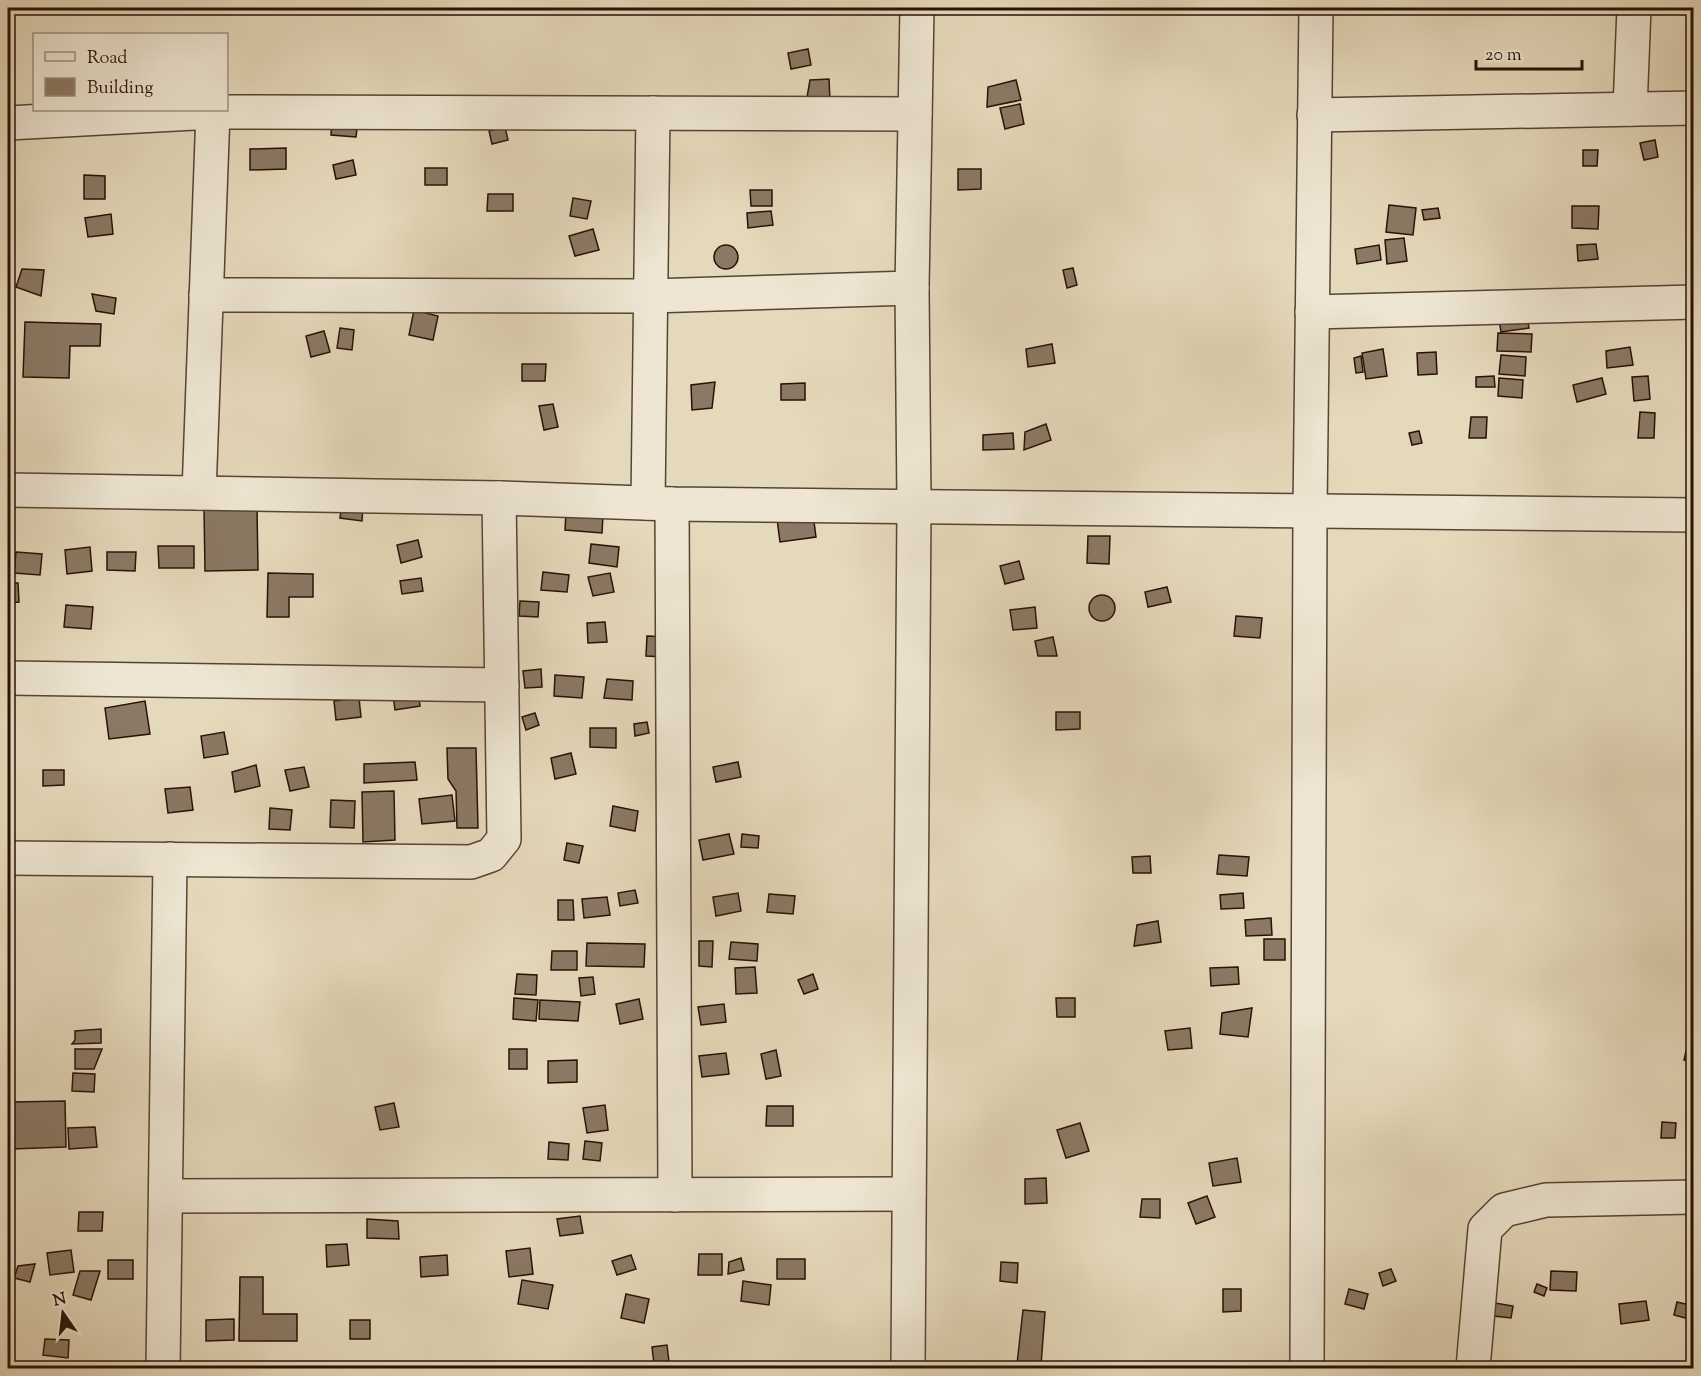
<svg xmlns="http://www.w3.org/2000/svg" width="1701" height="1376" viewBox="0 0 1701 1376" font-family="'Sorts Mill Goudy',serif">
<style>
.building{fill:#8b7965;stroke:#291107;stroke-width:1.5}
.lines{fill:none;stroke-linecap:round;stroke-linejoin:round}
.street-casing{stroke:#584334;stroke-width:36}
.street{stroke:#eee6d3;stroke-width:33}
</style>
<rect width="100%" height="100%" fill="#e5d9bb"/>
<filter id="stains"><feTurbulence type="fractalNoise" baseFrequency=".00333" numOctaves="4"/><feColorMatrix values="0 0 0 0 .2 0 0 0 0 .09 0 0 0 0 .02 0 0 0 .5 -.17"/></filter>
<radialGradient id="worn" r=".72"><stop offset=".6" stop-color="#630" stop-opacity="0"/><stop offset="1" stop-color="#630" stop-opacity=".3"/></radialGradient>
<g class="building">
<polygon points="799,8 817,8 808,11"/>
<polygon points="808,49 811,65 791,69 788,53"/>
<polygon points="829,79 830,100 806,103 810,80"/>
<polygon points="1016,80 1021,100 987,107 988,87"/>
<polygon points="1020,104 1024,124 1005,129 1000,108"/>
<polygon points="332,117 358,121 356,137 331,135"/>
<polygon points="505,127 508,140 492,144 489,131"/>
<polygon points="1655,140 1658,157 1644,160 1640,143"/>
<polygon points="286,148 286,169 250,170 250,149"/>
<polygon points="1583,150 1598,150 1597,166 1583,166"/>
<polygon points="353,160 356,175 336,179 333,165"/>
<rect x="425" y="168" width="22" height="17"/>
<polygon points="958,169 981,169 981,189 958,190"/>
<polygon points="84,175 105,176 105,199 84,199"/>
<polygon points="750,190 772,190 772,206 751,206"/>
<polygon points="488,194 513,194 513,211 487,211"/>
<polygon points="573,198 591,201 587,219 570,216"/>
<polygon points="1389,205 1416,208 1413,235 1386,232"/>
<polygon points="1572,206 1599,206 1598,229 1572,228"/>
<polygon points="1438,208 1440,218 1424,220 1422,210"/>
<polygon points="771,211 773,225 748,228 747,213"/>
<polygon points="111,214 113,234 88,237 85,218"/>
<polygon points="593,229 599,250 575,256 569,236"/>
<polygon points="1404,238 1407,261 1387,264 1385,240"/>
<polygon points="1596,244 1598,259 1578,261 1577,245"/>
<circle cx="726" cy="257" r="12"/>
<polygon points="1379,245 1381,260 1357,264 1355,249"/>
<polygon points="1073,268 1077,285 1067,288 1063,270"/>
<polygon points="22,269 44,270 41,296 16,287"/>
<polygon points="92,294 116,298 114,314 96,311"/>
<polygon points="414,310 438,316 433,340 409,335"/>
<polygon points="1526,310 1529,328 1501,332 1498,313"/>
<polygon points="25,322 101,324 100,346 70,346 69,378 23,377"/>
<polygon points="340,328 354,330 352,350 337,348"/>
<polygon points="324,331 330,352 311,357 306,336"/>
<polygon points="1498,333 1532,334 1531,352 1497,351"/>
<polygon points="1052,344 1055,363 1028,367 1026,349"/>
<polygon points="1630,347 1633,365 1607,368 1606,351"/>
<polygon points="1383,349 1387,376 1366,379 1362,353"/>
<polygon points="1436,352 1437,374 1418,375 1417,353"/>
<polygon points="1501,355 1526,357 1525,376 1499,374"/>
<polygon points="1361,356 1363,372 1356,373 1354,358"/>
<polygon points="522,364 546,364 545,381 522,381"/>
<polygon points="1494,376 1495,387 1476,387 1476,377"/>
<polygon points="1648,376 1650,399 1634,401 1632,377"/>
<polygon points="1499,378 1523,380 1522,398 1498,396"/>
<polygon points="1602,378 1606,394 1577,402 1573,385"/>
<polygon points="715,382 712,408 692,410 691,385"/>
<polygon points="805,383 805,400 781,400 781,384"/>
<polygon points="553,404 558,427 544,430 539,406"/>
<polygon points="1640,412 1655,413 1654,438 1638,438"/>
<polygon points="1471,417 1487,417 1486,438 1469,438"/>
<polygon points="1046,424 1051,440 1024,450 1025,432"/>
<polygon points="1419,431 1422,443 1412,445 1409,433"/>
<polygon points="1013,433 1014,449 983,450 983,435"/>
<polygon points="342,503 363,504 362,521 340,518"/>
<polygon points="257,508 258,570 205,571 204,509"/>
<polygon points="566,512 603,515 602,533 565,530"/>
<polygon points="813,514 816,537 780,542 777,519"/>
<polygon points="1088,536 1110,536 1109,564 1087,563"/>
<polygon points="418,540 422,557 401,563 397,545"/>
<polygon points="591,544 619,547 617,567 589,563"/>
<polygon points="158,546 194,546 194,568 159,568"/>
<polygon points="90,547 92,571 67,574 65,550"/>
<polygon points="16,552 42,554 40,575 14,573"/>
<polygon points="107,552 136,552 135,571 107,570"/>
<polygon points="1019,561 1024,579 1005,584 1000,566"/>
<polygon points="543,572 569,575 567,592 541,590"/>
<polygon points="268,573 313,574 313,597 289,597 289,617 267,617"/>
<polygon points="610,573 614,592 593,596 588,577"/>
<polygon points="421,578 423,591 402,594 400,581"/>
<polygon points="8,583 18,583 19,602 8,603"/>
<polygon points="1167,587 1171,602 1148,607 1145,592"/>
<circle cx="1102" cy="608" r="13"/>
<polygon points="520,601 539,602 538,617 519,616"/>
<polygon points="66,605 93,607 91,629 64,627"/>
<polygon points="1035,607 1037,628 1013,630 1010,610"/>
<polygon points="1236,616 1262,618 1260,638 1234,636"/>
<polygon points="605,622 607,642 588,643 587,623"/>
<polygon points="647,636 667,637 666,657 646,656"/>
<polygon points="1053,637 1057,656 1038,656 1035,641"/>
<polygon points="541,669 542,687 525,688 523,671"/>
<polygon points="555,675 584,677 582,698 554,696"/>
<polygon points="607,679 633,681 632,700 604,698"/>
<polygon points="418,691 420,706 395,710 393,695"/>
<polygon points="359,698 361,717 336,720 334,701"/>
<polygon points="145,701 150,734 109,739 105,708"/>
<polygon points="8,704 10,704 10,726 8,727"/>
<polygon points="1056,712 1080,712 1080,729 1056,730"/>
<polygon points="535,713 539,725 526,730 522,717"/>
<polygon points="647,722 649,733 635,736 634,724"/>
<polygon points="590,728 616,728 616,748 590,747"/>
<polygon points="224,732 228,754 204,758 201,736"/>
<polygon points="447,748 476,748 478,828 457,828 456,791 448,779"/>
<polygon points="571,753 576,774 555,779 551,758"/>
<polygon points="415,762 417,780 364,783 364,764"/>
<polygon points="738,762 741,777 716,782 713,767"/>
<polygon points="256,765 260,786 235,792 232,772"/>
<polygon points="304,767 309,787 290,791 285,770"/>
<polygon points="43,770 64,770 64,785 43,786"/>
<polygon points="190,787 193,810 168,813 165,789"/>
<polygon points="394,791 395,840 363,842 362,792"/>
<polygon points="452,795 455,821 422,824 419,799"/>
<polygon points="331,800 355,801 354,828 330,827"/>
<polygon points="613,806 638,811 635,831 610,826"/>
<polygon points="270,808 292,810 290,830 269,829"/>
<polygon points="729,834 734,854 703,860 699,840"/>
<polygon points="742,834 759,836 758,848 741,847"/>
<polygon points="567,843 583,846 579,863 564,860"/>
<polygon points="1219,855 1249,857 1247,876 1217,874"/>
<polygon points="1150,856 1151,873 1133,873 1132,857"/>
<polygon points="635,890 638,903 620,906 618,893"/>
<polygon points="738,893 741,911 716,916 713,897"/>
<polygon points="1243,893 1244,908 1221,909 1220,895"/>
<polygon points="769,894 795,896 793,914 767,912"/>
<polygon points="607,897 610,915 584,918 582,899"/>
<polygon points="558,900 573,900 574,920 558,920"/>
<polygon points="1271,918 1272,935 1246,936 1245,920"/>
<polygon points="1158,921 1161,942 1134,946 1137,925"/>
<rect x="1264" y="939" width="21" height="21"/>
<polygon points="699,941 713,941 712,967 699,966"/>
<polygon points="731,942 758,944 757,961 729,959"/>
<polygon points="587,943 645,944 644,967 586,966"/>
<polygon points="552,951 577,951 577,970 551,970"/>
<polygon points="755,967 757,993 736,994 735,968"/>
<polygon points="1238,967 1239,984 1211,986 1210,968"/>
<polygon points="517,974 537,975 536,995 515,994"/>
<polygon points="813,974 818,989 804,994 798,980"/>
<polygon points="593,977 595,994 581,996 579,978"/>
<polygon points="514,998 538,1000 536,1021 513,1019"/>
<polygon points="1056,998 1075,998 1075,1017 1057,1017"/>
<polygon points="639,999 643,1019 620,1024 616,1004"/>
<polygon points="540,1000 580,1002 578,1021 539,1019"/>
<polygon points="724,1004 726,1022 701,1025 698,1007"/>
<polygon points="1252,1008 1248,1037 1220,1034 1222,1013"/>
<polygon points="1190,1028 1192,1048 1168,1050 1165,1031"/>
<polygon points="101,1029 101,1043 72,1044 75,1040 75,1031"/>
<polygon points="1687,1047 1694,1048 1694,1063 1684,1060"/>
<polygon points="75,1049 102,1049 94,1069 75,1069"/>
<rect x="509" y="1049" width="18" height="20"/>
<polygon points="776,1050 781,1076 766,1079 761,1054"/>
<polygon points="726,1053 729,1074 702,1077 699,1056"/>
<polygon points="577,1060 577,1082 548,1083 548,1061"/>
<polygon points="73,1073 95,1074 94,1092 72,1091"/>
<polygon points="65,1101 66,1147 12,1149 11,1102"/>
<polygon points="394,1103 399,1127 380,1130 375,1107"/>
<polygon points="605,1105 608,1130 587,1133 583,1108"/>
<polygon points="767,1106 793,1106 793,1126 766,1126"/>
<polygon points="1662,1122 1676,1123 1675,1138 1661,1138"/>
<polygon points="1080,1123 1089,1151 1066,1158 1057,1130"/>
<polygon points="95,1127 97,1147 69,1149 68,1128"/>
<polygon points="1689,1131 1694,1131 1694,1149 1689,1150"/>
<polygon points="585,1141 602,1143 600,1161 583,1159"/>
<polygon points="549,1142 569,1144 568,1160 548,1159"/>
<polygon points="1237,1158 1241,1182 1213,1186 1209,1163"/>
<polygon points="1046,1178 1047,1203 1025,1204 1025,1179"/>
<polygon points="1207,1196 1215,1217 1196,1224 1188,1203"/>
<polygon points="1142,1199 1160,1199 1160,1218 1140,1217"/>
<polygon points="79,1212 103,1212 102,1231 78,1231"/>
<polygon points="580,1216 583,1233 560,1236 557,1219"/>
<polygon points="367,1219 398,1221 399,1239 367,1238"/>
<polygon points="347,1244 349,1265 327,1267 326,1245"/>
<polygon points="530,1248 533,1274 509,1277 506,1251"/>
<polygon points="71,1250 74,1272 50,1275 47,1253"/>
<polygon points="699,1254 722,1254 722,1275 698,1275"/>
<polygon points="447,1255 448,1275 421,1277 420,1257"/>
<polygon points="631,1255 636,1269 617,1275 612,1261"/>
<polygon points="741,1258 744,1270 728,1274 729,1262"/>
<rect x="777" y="1259" width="28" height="20"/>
<rect x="108" y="1260" width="25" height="19"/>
<polygon points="1001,1262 1018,1263 1017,1283 1000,1281"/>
<polygon points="35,1264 30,1282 14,1278 18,1266"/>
<polygon points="1391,1269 1396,1281 1383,1286 1379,1273"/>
<polygon points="80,1271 100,1271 91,1300 73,1295"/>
<polygon points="1551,1271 1577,1272 1576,1291 1550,1290"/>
<polygon points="240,1277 263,1277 263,1314 297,1314 297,1341 239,1341"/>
<polygon points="522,1280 553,1285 548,1309 518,1304"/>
<polygon points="743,1281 771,1285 769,1305 741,1301"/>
<polygon points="1537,1284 1547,1288 1544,1296 1534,1292"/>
<polygon points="1223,1289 1241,1289 1241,1311 1223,1312"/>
<polygon points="1349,1289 1368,1294 1364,1309 1345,1304"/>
<polygon points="626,1294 649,1299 644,1323 621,1318"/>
<polygon points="1646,1301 1649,1320 1621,1324 1619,1304"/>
<polygon points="1677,1302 1694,1306 1693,1320 1674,1315"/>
<polygon points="1495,1303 1513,1306 1511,1318 1494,1316"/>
<polygon points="1023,1310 1045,1312 1041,1365 1017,1364"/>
<polygon points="234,1319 234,1340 206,1341 206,1320"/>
<rect x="350" y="1320" width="20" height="19"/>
<polygon points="45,1339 69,1340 68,1358 43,1355"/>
<polygon points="667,1345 669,1362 654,1364 652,1347"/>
<polygon points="1194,1362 1196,1368 1172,1368 1171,1366"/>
<polygon points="102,1365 103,1368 83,1368"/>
<polygon points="44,1366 44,1368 23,1368 23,1367"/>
</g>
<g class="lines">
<defs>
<g id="street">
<polyline points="1630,109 1634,8"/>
<polyline points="1314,115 1694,108"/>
<polyline points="8,123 213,112 915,114"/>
<polyline points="206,295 651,296 912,288"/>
<polyline points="1312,312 1694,302"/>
<polyline points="8,490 499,498 672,504 1694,515"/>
<polyline points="199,493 213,112"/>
<polyline points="648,503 653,113"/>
<polyline points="672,504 675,1195"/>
<polyline points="8,678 502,685"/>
<polyline points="8,858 471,862 491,855 504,839 499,498"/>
<polyline points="166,1196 909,1194"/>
<polyline points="163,1368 170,859"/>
<polyline points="908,1368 914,505 912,288 917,8"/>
<polyline points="1307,1368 1310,510 1316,8"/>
<polyline points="1473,1368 1485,1229 1504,1210 1546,1200 1694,1197"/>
</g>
</defs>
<use href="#street" class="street-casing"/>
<use href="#street" class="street"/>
</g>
<rect width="1701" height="1376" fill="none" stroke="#e5d9bb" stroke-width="30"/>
<rect x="9" y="9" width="1683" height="1358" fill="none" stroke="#291107" stroke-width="3"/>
<rect x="15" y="15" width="1671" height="1346" fill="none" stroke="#291107" stroke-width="1.5"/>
<rect x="33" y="33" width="195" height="78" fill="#eee6d3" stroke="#9f9181" stroke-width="1.5"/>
<rect x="45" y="52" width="30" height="9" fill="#eee6d3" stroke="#9f9181" stroke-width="1.5"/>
<text x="87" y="63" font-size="18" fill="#291107">Road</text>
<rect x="45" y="78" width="30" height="18" fill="#8b7965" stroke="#9f9181" stroke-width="1.5"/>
<text x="87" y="93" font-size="18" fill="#291107">Building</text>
<g transform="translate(63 1313) rotate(346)" stroke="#eee6d3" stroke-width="4.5" paint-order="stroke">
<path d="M0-4.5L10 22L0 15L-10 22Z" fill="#291107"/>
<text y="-9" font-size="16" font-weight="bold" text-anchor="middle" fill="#291107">N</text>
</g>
<path d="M1476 60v9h106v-9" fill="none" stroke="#291107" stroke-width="3"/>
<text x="1485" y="60" font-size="18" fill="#291107" stroke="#eee6d3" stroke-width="4.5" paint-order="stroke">20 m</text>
<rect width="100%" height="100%" filter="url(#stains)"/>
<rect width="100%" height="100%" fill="url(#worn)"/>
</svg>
